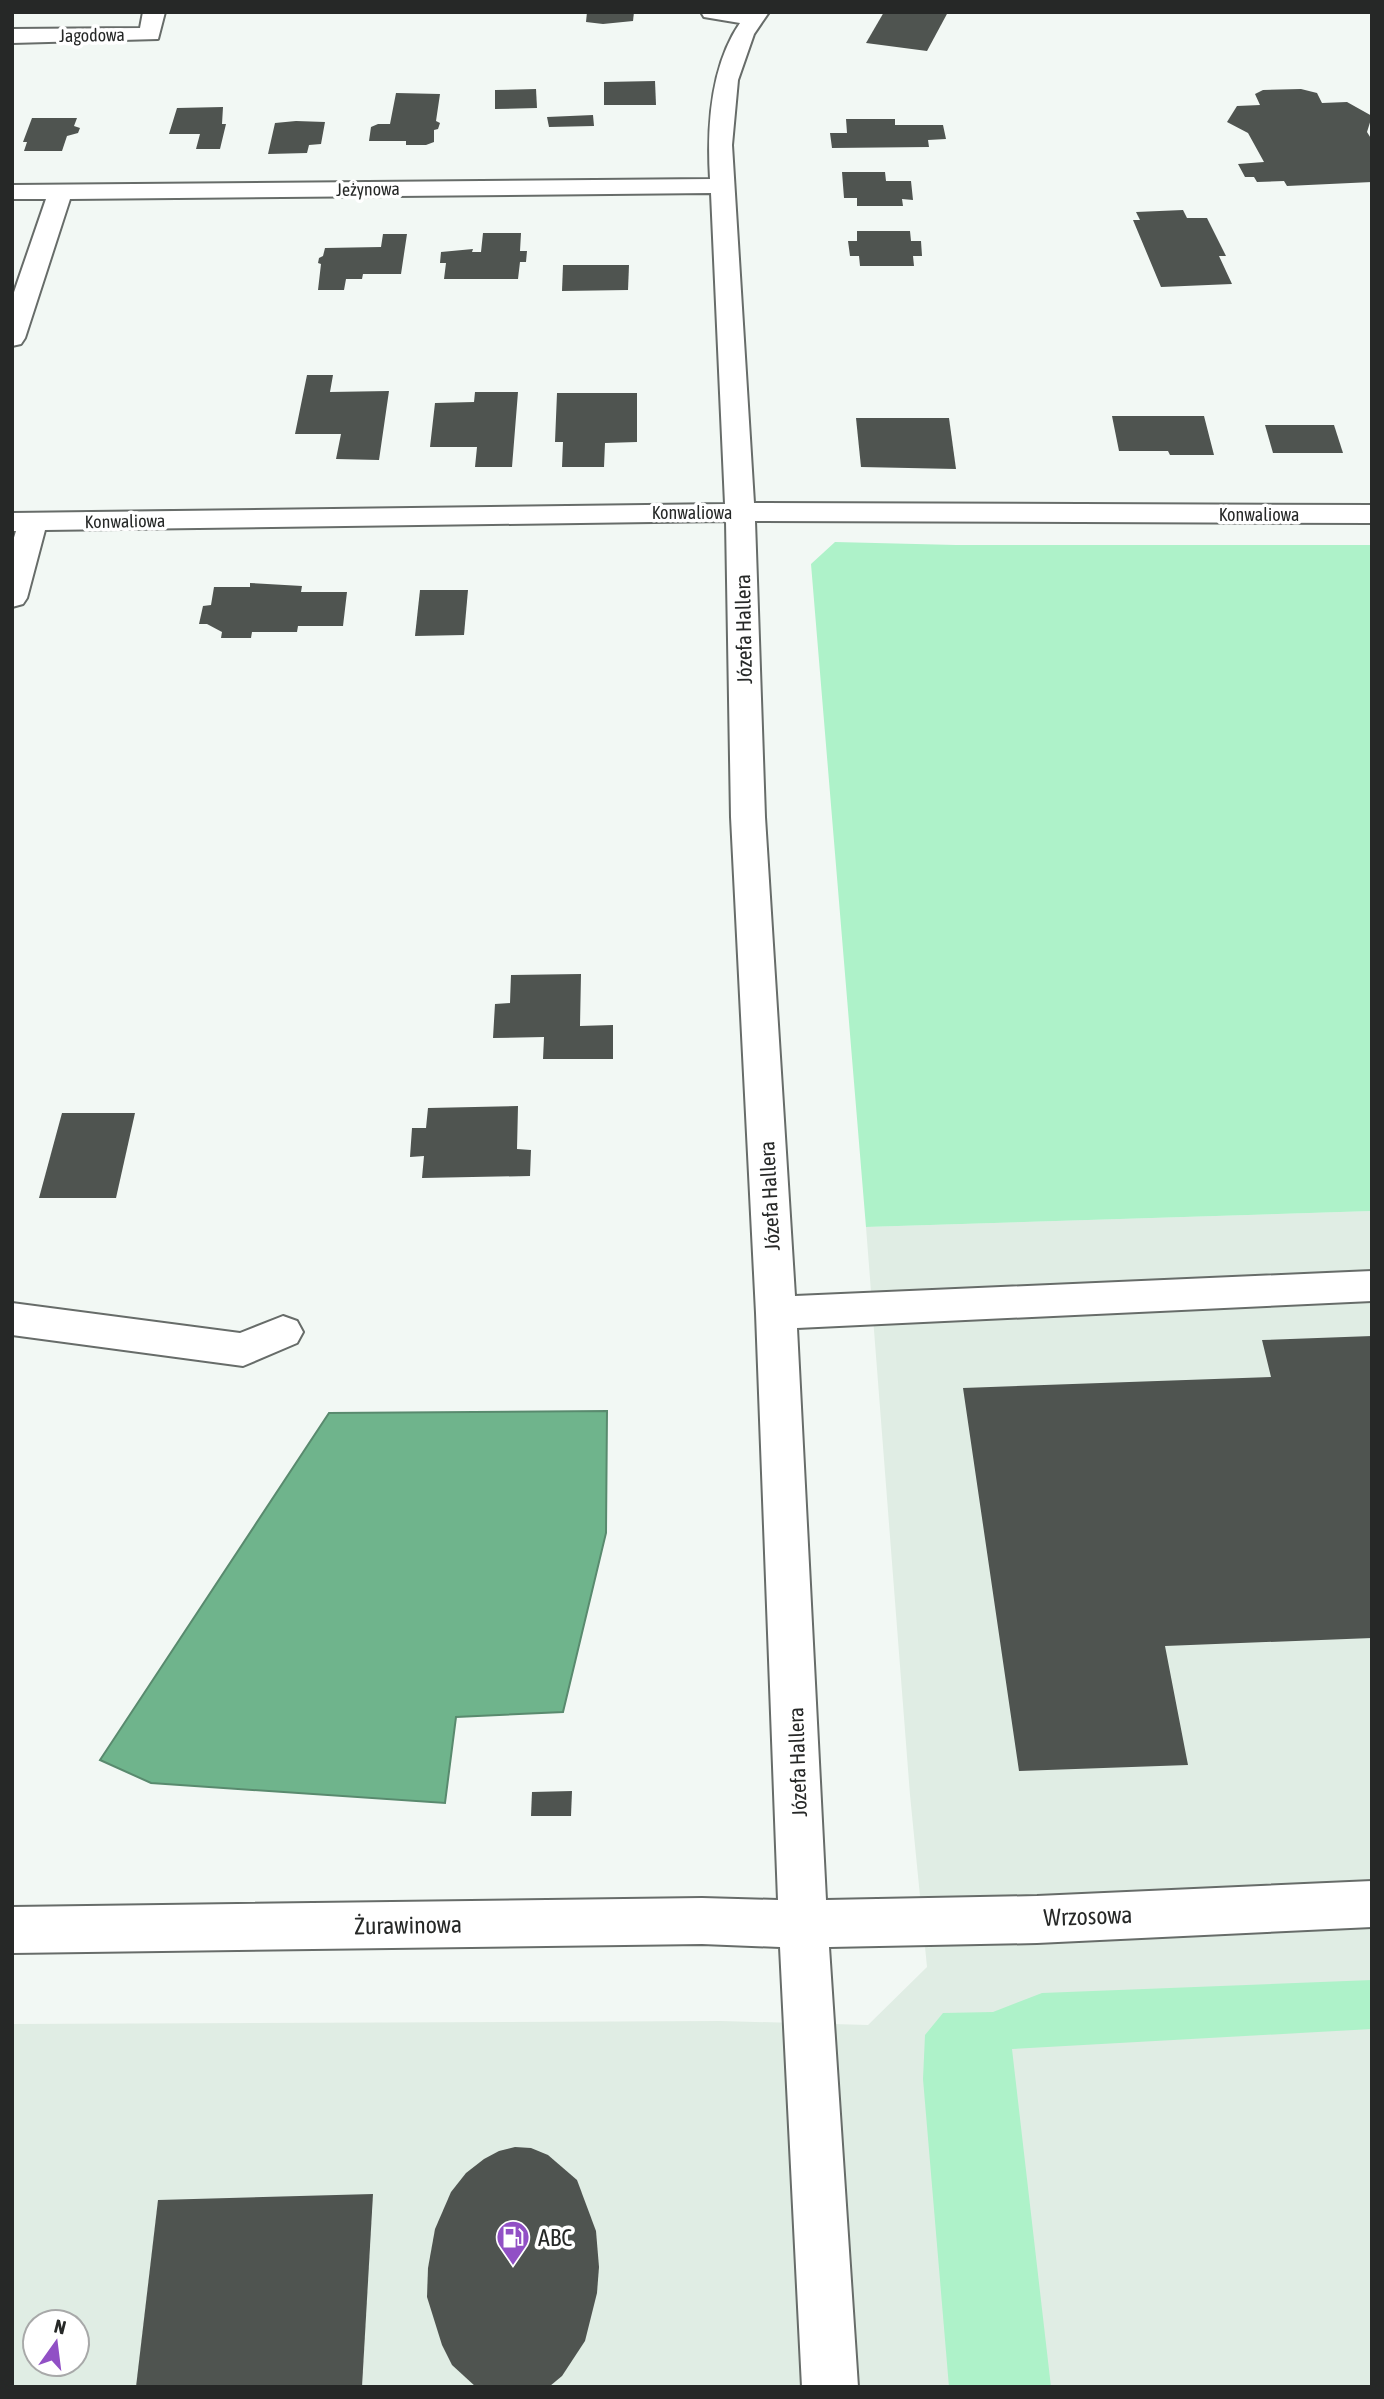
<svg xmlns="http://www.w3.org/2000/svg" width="1384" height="2399" viewBox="0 0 1384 2399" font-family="'Asap Condensed',sans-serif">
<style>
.built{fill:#e0ede4;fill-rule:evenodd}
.green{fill:#aef2c9}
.water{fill:#6fb48c;stroke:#598a6e;stroke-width:2}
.building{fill:#4f5450}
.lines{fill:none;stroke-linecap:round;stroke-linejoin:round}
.minor-casing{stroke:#676c69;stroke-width:4}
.minor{fill:#fff;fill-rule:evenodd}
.labels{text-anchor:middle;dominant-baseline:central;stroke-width:7;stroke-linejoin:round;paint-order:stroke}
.far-street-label{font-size:18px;fill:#262827;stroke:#fff}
.street-label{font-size:21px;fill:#262827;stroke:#fff}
.near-street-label{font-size:24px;fill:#262827;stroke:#fff}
.near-poi-label{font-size:24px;fill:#262827;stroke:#fff;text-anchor:start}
</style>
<rect width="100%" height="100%" fill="#f2f8f4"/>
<path class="built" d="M1372,1211V2387H12V2024L721,2021L868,2025L927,1967L910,1795L866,1227ZM35,2322H77V2364H35Z"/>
<g class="green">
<polygon points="835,542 956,545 1372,545 1372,1211 866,1227 811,564"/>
<polygon points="1372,1980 1372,2029 1012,2049 1051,2387 949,2387 923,2079 925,2035 943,2013 993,2012 1042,1993"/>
</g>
<polygon class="water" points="607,1411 606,1533 563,1712 456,1717 445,1803 151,1783 100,1760 329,1413"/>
<g class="building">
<polygon points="587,12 634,12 633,21 603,24 586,22"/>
<polygon points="884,12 948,12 927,51 866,43"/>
<polygon points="655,81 656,105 604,105 604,82"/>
<polygon points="536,89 537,108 495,109 495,90"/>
<polygon points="1301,89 1317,93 1322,103 1347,102 1372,116 1367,132 1372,140 1372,182 1287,186 1284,181 1257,182 1254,177 1245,177 1238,164 1264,162 1248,133 1227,122 1237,106 1260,105 1255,94 1263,90"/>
<polygon points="396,93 440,94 436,121 440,123 438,129 434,130 434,142 426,145 406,145 406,141 369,141 371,127 378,124 390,124"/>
<polygon points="223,107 222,124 226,124 220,149 196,149 200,134 169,134 177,108"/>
<polygon points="593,115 594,126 549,127 547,117"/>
<polygon points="32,118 77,118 74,126 80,128 78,133 67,136 62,151 24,151 27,142 23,142"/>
<polygon points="846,119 895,119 895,125 943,125 946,139 928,140 929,147 832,148 830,133 847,133"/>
<polygon points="296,121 325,122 321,144 309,145 307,153 268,154 275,123"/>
<polygon points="842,172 885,172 886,181 911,181 913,200 902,199 903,206 857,206 857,198 844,198"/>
<polygon points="1183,210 1187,218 1207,218 1226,256 1219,256 1232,284 1161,287 1133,220 1140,220 1136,212"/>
<polygon points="857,231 910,231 911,241 921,241 922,256 913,256 914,266 860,266 859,256 850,256 848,241 857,241"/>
<polygon points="483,233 521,233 520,251 527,251 526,262 520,262 518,279 444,279 446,263 440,263 441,252 473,249 472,252 481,252"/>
<polygon points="383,234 407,234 401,274 363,274 362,279 346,279 344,290 318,290 321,264 318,263 319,258 323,256 325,248 381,247"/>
<polygon points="563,265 629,265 628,290 562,291"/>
<polygon points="307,375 333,375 330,392 389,391 379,460 336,459 341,434 295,434"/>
<polygon points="475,392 518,392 512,467 475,467 477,447 430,447 435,403 474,402"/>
<polygon points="557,393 637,393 637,442 605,443 604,467 562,467 563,442 555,442"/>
<polygon points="1112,416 1204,416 1214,455 1170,455 1168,451 1119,451"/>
<polygon points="856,418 949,418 956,469 861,467"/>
<polygon points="1265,425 1334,425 1343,453 1273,453"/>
<polygon points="250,583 302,586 301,592 347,592 343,626 298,626 297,632 252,632 251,638 221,638 222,632 207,624 199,624 203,606 211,605 214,587 250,587"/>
<polygon points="420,590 468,590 464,635 415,636"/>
<polygon points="581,974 580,1026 613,1025 613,1059 543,1059 544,1037 493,1038 495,1004 510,1003 511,975"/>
<polygon points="518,1106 517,1149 531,1150 530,1176 422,1178 424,1156 410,1157 412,1128 426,1128 428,1108"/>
<polygon points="62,1113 135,1113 116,1198 39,1198"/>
<polygon points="1372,1336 1372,1638 1165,1646 1188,1765 1019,1771 963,1388 1271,1377 1262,1340"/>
<polygon points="572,1791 571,1816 531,1816 532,1792"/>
<polygon points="515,2147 531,2148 548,2155 577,2180 596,2231 599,2267 597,2293 585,2341 562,2376 550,2386 476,2387 452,2365 442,2345 427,2297 428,2268 435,2229 451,2192 466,2173 484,2159 499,2151"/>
<polygon points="373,2194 362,2387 136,2387 158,2200"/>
</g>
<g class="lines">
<defs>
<g id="minor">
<polygon points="143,12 165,12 158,39 12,43 12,29 140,28"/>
<path d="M701,12H769L754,34L738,80L732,145L754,503L1372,505V523L755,521L765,817L795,1296L1372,1271V1301L797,1328L826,1900L1037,1896L1372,1881V1927L1037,1943L829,1947L858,2387H802L780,1947L702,1944L12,1953V1907L702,1898L778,1900L756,1313L731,817L726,521L45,530L27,598L23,604L12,607V544L16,531H12V513L725,504L711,193L70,199L25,338L21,344L12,346V298L46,199H12V185L710,179C707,128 710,67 740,23L704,17Z"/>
<polygon points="12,1303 240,1333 283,1316 297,1321 303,1332 297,1343 243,1366 12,1335"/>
</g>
</defs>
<use href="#minor" class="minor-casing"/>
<use href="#minor" class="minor"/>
</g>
<defs>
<symbol id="fuel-pin" viewBox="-11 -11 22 30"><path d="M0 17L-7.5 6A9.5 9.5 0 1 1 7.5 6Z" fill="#9150c5" stroke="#fff"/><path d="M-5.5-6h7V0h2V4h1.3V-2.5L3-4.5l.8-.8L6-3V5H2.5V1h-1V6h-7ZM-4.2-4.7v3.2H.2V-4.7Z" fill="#fff"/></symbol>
</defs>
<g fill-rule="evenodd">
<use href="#fuel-pin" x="494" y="2218" width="38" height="52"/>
</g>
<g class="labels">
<g class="far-street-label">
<text transform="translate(92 35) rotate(-1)">Jagodowa</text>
<text transform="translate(368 189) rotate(-1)">Jeżynowa</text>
<text x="692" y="512">Konwaliowa</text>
<text x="1259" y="514">Konwaliowa</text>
<text transform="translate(125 521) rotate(-1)">Konwaliowa</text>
</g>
<g class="street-label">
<text transform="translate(743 629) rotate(-91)">Józefa Hallera</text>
<text transform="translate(769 1196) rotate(-93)">Józefa Hallera</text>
<text transform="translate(797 1762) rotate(-92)">Józefa Hallera</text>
</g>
<g class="near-street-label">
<text transform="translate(1088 1916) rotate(-2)">Wrzosowa</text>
<text transform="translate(408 1925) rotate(-1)">Żurawinowa</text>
</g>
<g class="near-poi-label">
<text x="538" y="2237">ABC</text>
</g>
</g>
<rect width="1384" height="2399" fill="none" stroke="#262827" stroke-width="28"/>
<g transform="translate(56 2343) rotate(14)"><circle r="33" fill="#ffffff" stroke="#a8a9a9" stroke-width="2"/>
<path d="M0-5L12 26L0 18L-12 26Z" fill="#9150c5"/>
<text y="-10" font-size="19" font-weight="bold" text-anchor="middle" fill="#262827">N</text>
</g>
</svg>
